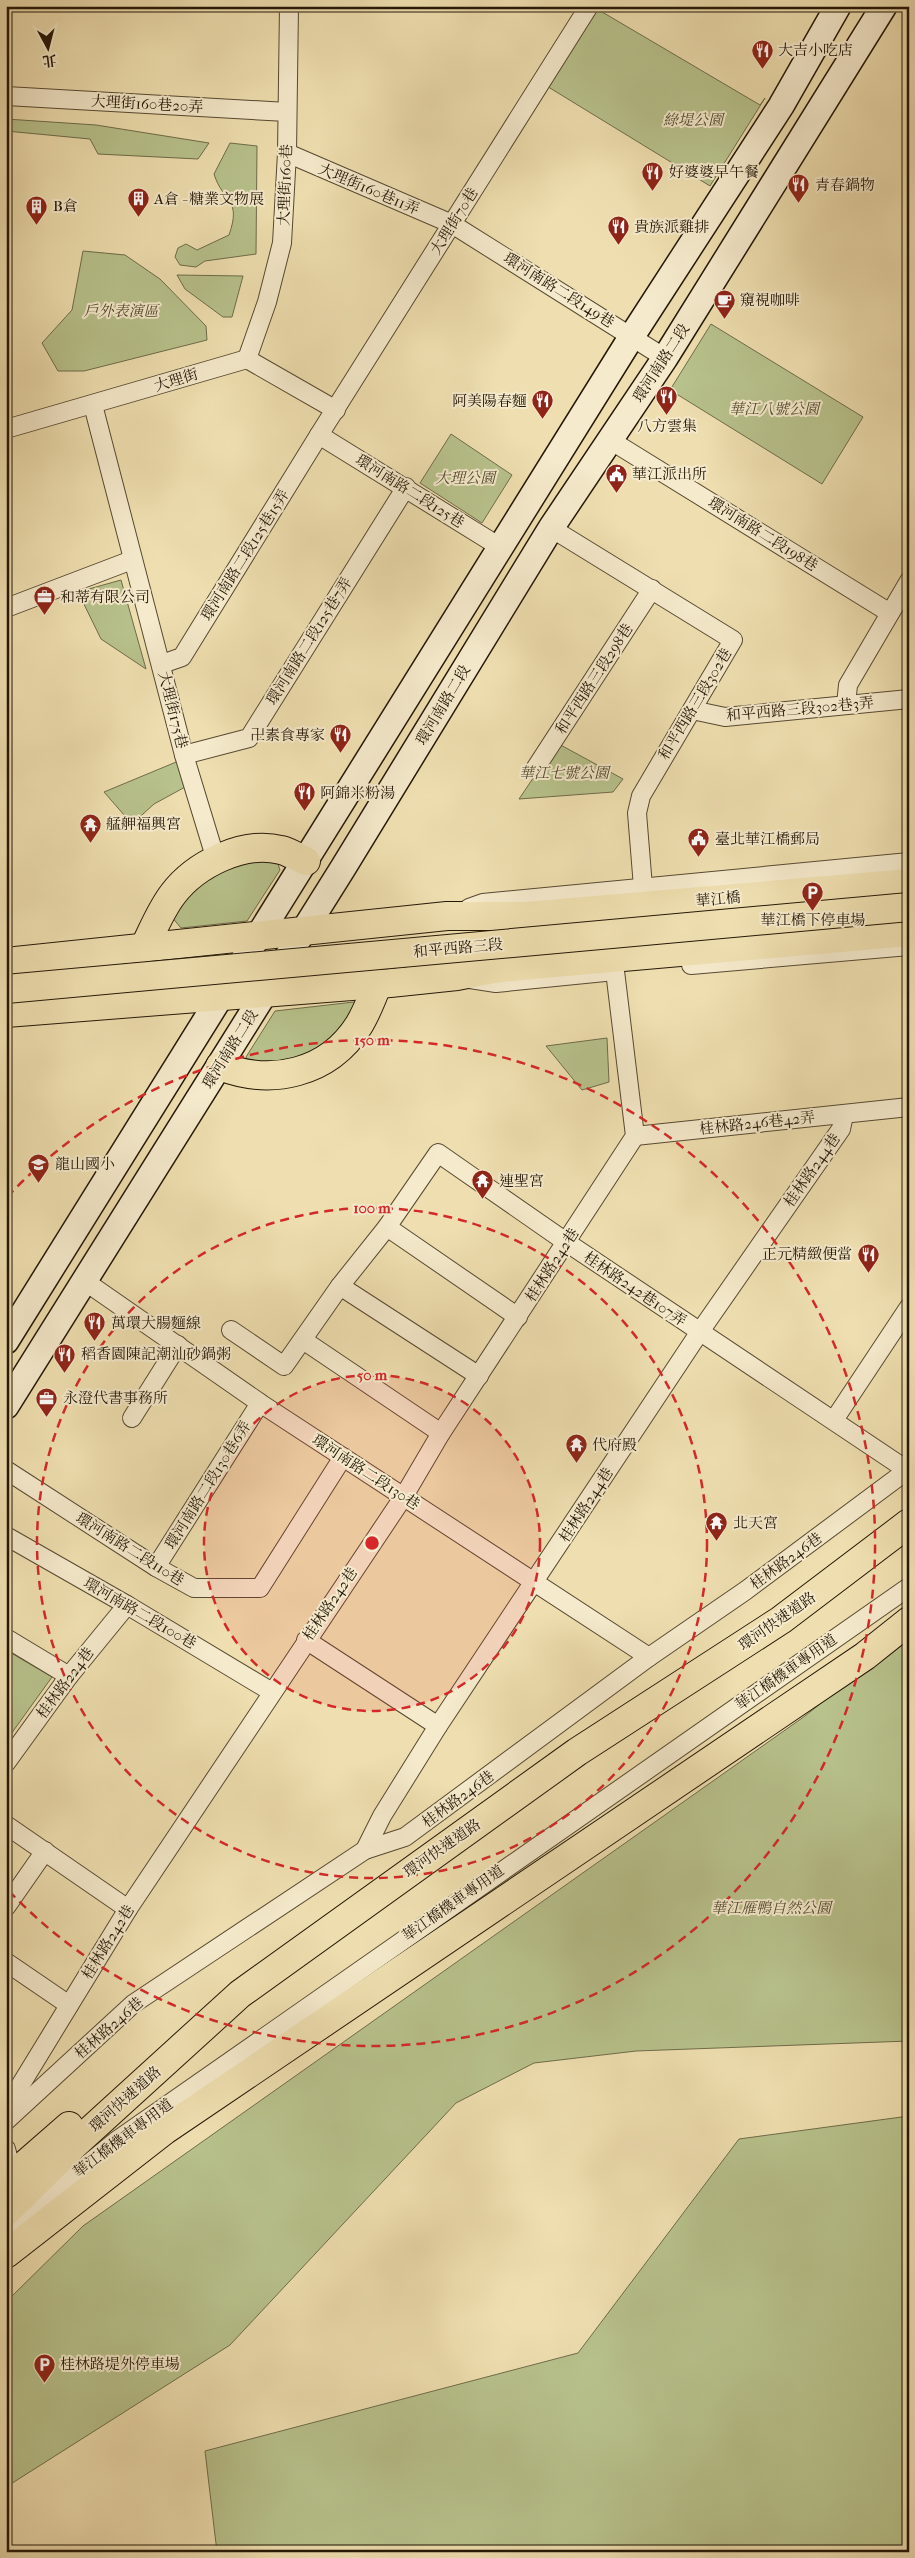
<svg xmlns="http://www.w3.org/2000/svg" width="915" height="2558" viewBox="0 0 915 2558" font-family="'IM FELL French Canon','Noto Serif TC',serif">
<style>
.green{fill:#b8c28c;stroke:#6e6c4a}
.lines{fill:none;stroke-linecap:round;stroke-linejoin:round}
.street-casing{stroke:#574931;stroke-width:20}
.secondary-casing{stroke:#241707;stroke-width:28}
.primary-casing{stroke:#241707;stroke-width:30}
.highway-casing{stroke:#241707;stroke-width:30}
.street{stroke:#f5eacc;stroke-width:18}
.secondary{stroke:#f5eacc;stroke-width:25}
.primary{stroke:#efdfb0;stroke-width:28}
.highway{stroke:#efdfb0;stroke-width:28}
.primary-bridge-casing{stroke:#241707;stroke-width:30;stroke-linecap:butt}
.primary-bridge{stroke:#efdfb0;stroke-width:28}
.ring{fill:none;stroke:#d62828;stroke-width:2.5;stroke-dasharray:9 6}
.labels{text-anchor:middle;dominant-baseline:central;stroke-width:4;stroke-linejoin:round;paint-order:stroke}
.poi-label{font-size:15px;fill:#241707;stroke:#f5eacc;text-anchor:start}
.street-label{font-size:15px;fill:#241707;stroke:#f5eacc}
.park-label{font-size:15px;font-style:italic;fill:#504a2f;stroke:#f5eacc}
.centre{fill:#d62828;stroke:#f5eacc;stroke-width:2.5}
.ring-label{font-size:15px;text-anchor:middle;font-weight:bold;fill:#d62828;stroke:#f5eacc;stroke-width:4;stroke-linejoin:round;paint-order:stroke}
</style>
<rect width="100%" height="100%" fill="#efdfb0"/>
<filter id="stains"><feTurbulence type="fractalNoise" baseFrequency=".004" numOctaves="4"/><feColorMatrix values="0 0 0 0 .2 0 0 0 0 .09 0 0 0 0 .02 0 0 0 .5 -.17"/></filter>
<radialGradient id="worn" r=".72"><stop offset=".6" stop-color="#630" stop-opacity="0"/><stop offset="1" stop-color="#630" stop-opacity=".3"/></radialGradient>
<g class="green">
<polygon points="592,6 760,105 765,98 710,186 545,85"/>
<polygon points="6,119 96,125 209,143 198,159 98,154 90,139 6,131"/>
<path d="M230,143L257,146L256,254L205,261L196,267L180,265L175,257L178,248L186,244L197,250L229,235C242,198 223,203 214,174Z"/>
<polygon points="83,251 125,255 160,279 206,326 207,340 84,371 58,371 42,343 72,310"/>
<polygon points="177,275 243,276 232,317 223,317 185,289"/>
<polygon points="711,324 863,417 822,484 670,390"/>
<polygon points="451,434 512,475 482,523 420,483"/>
<polygon points="121,580 146,669 101,639 78,592"/>
<polygon points="557,743 623,779 613,792 519,799"/>
<polygon points="181,760 187,786 154,804 132,824 104,792"/>
<polygon points="251,857 276,858 280,870 247,921 181,928 171,916 188,892 213,870"/>
<polygon points="354,1002 359,1007 323,1049 296,1064 249,1067 246,1057 275,1011"/>
<polygon points="607,1038 609,1082 582,1090 546,1046"/>
<polygon points="909,1632 909,2041 636,2051 534,2063 456,2103 230,2345 6,2487 6,2302 83,2226 805,1716"/>
<polygon points="6,1650 52,1677 6,1741"/>
<polygon points="909,2116 909,2552 217,2552 205,2451 578,2353 739,2139"/>
</g>
<g class="lines">
<defs>
<g id="street">
<polyline points="6,96 287,112"/>
<polyline points="287,153 452,224 665,358"/>
<polyline points="247,359 267,302 282,243 287,153 289,6"/>
<polyline points="93,405 184,755 216,860"/>
<polyline points="6,429 247,359 336,410"/>
<polyline points="319,435 500,547"/>
<polyline points="610,440 890,613"/>
<polyline points="551,528 733,640 641,796 637,813 643,887"/>
<polyline points="6,608 132,560"/>
<polyline points="162,664 182,657 319,435 589,6"/>
<polyline points="846,705 848,685 909,581"/>
<polyline points="692,710 725,717 909,699"/>
<polyline points="184,755 249,738 406,487"/>
<polyline points="535,769 652,589"/>
<polyline points="469,908 483,903 909,862"/>
<polyline points="691,965 909,946"/>
<polyline points="470,979 496,983 615,971"/>
<polyline points="635,1136 909,1107"/>
<polyline points="387,1227 518,1317"/>
<polyline points="86,1282 260,1403 649,1657"/>
<polyline points="340,1286 479,1376"/>
<polyline points="231,1330 284,1366 340,1286 387,1227 438,1153 566,1242 907,1470"/>
<polyline points="303,1340 441,1433"/>
<polyline points="132,1418 178,1345"/>
<polyline points="834,1420 909,1307"/>
<polyline points="6,1470 156,1567 194,1588 260,1588 343,1457"/>
<polyline points="6,1536 127,1605 272,1692"/>
<polyline points="156,1567 260,1403"/>
<polyline points="6,1638 69,1676"/>
<polyline points="306,1640 438,1726"/>
<polyline points="6,1763 69,1676 127,1605"/>
<polyline points="6,1825 128,1909"/>
<polyline points="365,1850 382,1816 438,1726 699,1333 841,1129 844,1115"/>
<polyline points="6,1907 45,1851"/>
<polyline points="6,1962 69,2005"/>
<polyline points="6,2114 15,2094 128,1909 404,1496 441,1433 635,1136 615,971"/>
<polyline points="6,2121 133,2004 365,1850 405,1837 649,1657 745,1591 909,1469"/>
<polyline points="6,2149 10,2164 6,2167"/>
<polyline points="6,2231 116,2141 909,1587"/>
</g>
<g id="secondary">
<polyline points="6,1341 632,336 781,106 838,6"/>
<polyline points="6,1406 343,868 551,528 665,358 884,6"/>
</g>
<g id="primary">
<path d="M144,948C153,930 160,911 173,894C195,865 243,840 281,850C290,852 298,858 306,861"/>
<polyline points="6,962 447,916 526,916 909,883"/>
<polyline points="6,1013 390,983 457,976 493,969 531,965 909,932"/>
<path d="M220,1066C271,1086 328,1074 359,1025C367,1012 372,998 378,983"/>
</g>
<g id="highway">
<polyline points="6,2181 69,2126"/>
<polyline points="6,2212 73,2146 240,1994 577,1752 781,1620 909,1523"/>
<polyline points="6,2254 165,2130 865,1656 909,1621"/>
</g>
</defs>
<use href="#street" class="street-casing"/>
<use href="#secondary" class="secondary-casing"/>
<use href="#primary" class="primary-casing"/>
<use href="#highway" class="highway-casing"/>
<use href="#street" class="street"/>
<use href="#secondary" class="secondary"/>
<use href="#primary" class="primary"/>
<use href="#highway" class="highway"/>
<defs>
<polyline id="primary-bridge" points="6,989 909,907"/>
</defs>
<use href="#primary-bridge" class="primary-bridge-casing"/>
<use href="#primary-bridge" class="primary-bridge"/>
</g>
<circle cx="372" cy="1543" r="168" fill="#d62828" fill-opacity=".12"/>
<g class="ring">
<circle cx="372" cy="1543" r="168"/>
<circle cx="372" cy="1543" r="335"/>
<path d="M7 1197A503 503 0 1 1 7 1889"/>
</g>
<defs>
<symbol id="restaurant-pin" viewBox="-11 -11 22 30"><path d="M0 17L-7.5 6A9.5 9.5 0 1 1 7.5 6Z" fill="#8f2418" stroke="#f5eacc"/><path d="M-5-6h1v4h1v-4h1v4h1v-4h1v5L-1.5 .5V6h-2V.5L-5-1ZM5-6V6H3V1.5H1.5Q1.5-4 5-6Z" fill="#fff"/></symbol>
<symbol id="building-pin" viewBox="-11 -11 22 30"><path d="M0 17L-7.5 6A9.5 9.5 0 1 1 7.5 6Z" fill="#8f2418" stroke="#f5eacc"/><path d="M-4-6H4V6H1V3H-1V6H-4ZM-2.5-4.3h1.7v1.8h-1.7ZM.8-4.3h1.7v1.8H.8ZM-2.5-1h1.7V.8h-1.7ZM.8-1h1.7V.8H.8Z" fill="#fff"/></symbol>
<symbol id="cafe-pin" viewBox="-11 -11 22 30"><path d="M0 17L-7.5 6A9.5 9.5 0 1 1 7.5 6Z" fill="#8f2418" stroke="#f5eacc"/><path d="M-5.5-4.5H6V0H3Q3 3.5 0 3.5H-2.5Q-5.5 3.5-5.5 0ZM3-3.2v2h1.7v-2ZM-6 4.5H4V6H-6Z" fill="#fff"/></symbol>
<symbol id="civic-pin" viewBox="-11 -11 22 30"><path d="M0 17L-7.5 6A9.5 9.5 0 1 1 7.5 6Z" fill="#8f2418" stroke="#f5eacc"/><path d="M-.6-6.5H3V-4.5H.6V-3L4-1V1h2V6H-6V1h2V-1L-.6-3ZM-1.2 2.5V6h2.4V2.5Z" fill="#fff"/></symbol>
<symbol id="office-pin" viewBox="-11 -11 22 30"><path d="M0 17L-7.5 6A9.5 9.5 0 1 1 7.5 6Z" fill="#8f2418" stroke="#f5eacc"/><path d="M-6-3h4V-5.5h4V-3h4V5H-6ZM-1-4.5V-3h2v-1.5ZM-6 0V1H6V0Z" fill="#fff"/></symbol>
<symbol id="temple-pin" viewBox="-11 -11 22 30"><path d="M0 17L-7.5 6A9.5 9.5 0 1 1 7.5 6Z" fill="#8f2418" stroke="#f5eacc"/><path d="M0-6L5-2H3V0L6.5 2.5H4V6H1.5V3h-3V6H-4V2.5H-6.5L-3 0V-2H-5Z" fill="#fff"/></symbol>
<symbol id="parking-pin" viewBox="-11 -11 22 30"><path d="M0 17L-7.5 6A9.5 9.5 0 1 1 7.5 6Z" fill="#8f2418" stroke="#f5eacc"/><path d="M-3.5-5.5H1a3.5 3.5 0 0 1 0 7H-1V5.5H-3.5ZM-1-3.4V-.6H.8a1.4 1.4 0 0 0 0-2.8Z" fill="#fff"/></symbol>
<symbol id="school-pin" viewBox="-11 -11 22 30"><path d="M0 17L-7.5 6A9.5 9.5 0 1 1 7.5 6Z" fill="#8f2418" stroke="#f5eacc"/><path d="M0-5L7-2L0 1L-7-2ZM-4 1L0 2.5L4 1V4Q0 6-4 4Z" fill="#fff"/></symbol>
</defs>
<g fill-rule="evenodd">
<use href="#restaurant-pin" x="750" y="38" width="25" height="34"/>
<use href="#restaurant-pin" x="640" y="160" width="25" height="34"/>
<use href="#restaurant-pin" x="786" y="172" width="25" height="34"/>
<use href="#building-pin" x="126" y="186" width="25" height="34"/>
<use href="#building-pin" x="24" y="194" width="25" height="34"/>
<use href="#restaurant-pin" x="606" y="214" width="25" height="34"/>
<use href="#cafe-pin" x="712" y="288" width="25" height="34"/>
<use href="#restaurant-pin" x="654" y="384" width="25" height="34"/>
<use href="#restaurant-pin" x="530" y="388" width="25" height="34"/>
<use href="#civic-pin" x="604" y="462" width="25" height="34"/>
<use href="#office-pin" x="32" y="584" width="25" height="34"/>
<use href="#restaurant-pin" x="328" y="722" width="25" height="34"/>
<use href="#restaurant-pin" x="292" y="780" width="25" height="34"/>
<use href="#temple-pin" x="78" y="812" width="25" height="34"/>
<use href="#civic-pin" x="686" y="826" width="25" height="34"/>
<use href="#parking-pin" x="800" y="880" width="25" height="34"/>
<use href="#school-pin" x="26" y="1152" width="25" height="34"/>
<use href="#temple-pin" x="470" y="1168" width="25" height="34"/>
<use href="#restaurant-pin" x="856" y="1242" width="25" height="34"/>
<use href="#restaurant-pin" x="82" y="1310" width="25" height="34"/>
<use href="#restaurant-pin" x="52" y="1342" width="25" height="34"/>
<use href="#office-pin" x="34" y="1386" width="25" height="34"/>
<use href="#temple-pin" x="564" y="1432" width="25" height="34"/>
<use href="#temple-pin" x="704" y="1510" width="25" height="34"/>
<use href="#parking-pin" x="32" y="2352" width="25" height="34"/>
</g>
<g class="labels">
<g class="poi-label">
<text x="778" y="50">大吉小吃店</text>
<text x="669" y="172">好婆婆早午餐</text>
<text x="815" y="185">青春鍋物</text>
<text x="154" y="199">A倉 - 糖業文物展</text>
<text x="53" y="206">B倉</text>
<text x="634" y="227">貴族派雞排</text>
<text x="740" y="300">窺視咖啡</text>
<text x="527" y="401" text-anchor="end">阿美陽春麵</text>
<text x="667" y="426" text-anchor="middle">八方雲集</text>
<text x="632" y="474">華江派出所</text>
<text x="60" y="597">和蒂有限公司</text>
<text x="325" y="735" text-anchor="end">卍素食專家</text>
<text x="320" y="793">阿錦米粉湯</text>
<text x="106" y="824">艋舺福興宮</text>
<text x="715" y="839">臺北華江橋郵局</text>
<text x="813" y="920" text-anchor="middle">華江橋下停車場</text>
<text x="55" y="1164">龍山國小</text>
<text x="499" y="1181">連聖宮</text>
<text x="852" y="1254" text-anchor="end">正元精緻便當</text>
<text x="111" y="1323">萬環大腸麵線</text>
<text x="81" y="1354">稻香園陳記潮汕砂鍋粥</text>
<text x="63" y="1398">永澄代書事務所</text>
<text x="592" y="1445">代府殿</text>
<text x="733" y="1523">北天宮</text>
<text x="60" y="2364">桂林路堤外停車場</text>
</g>
<g class="street-label">
<text transform="translate(147 104) rotate(3)">大理街160巷20弄</text>
<text transform="translate(285 185) rotate(-88)">大理街160巷</text>
<text transform="translate(369 189) rotate(23)">大理街160巷11弄</text>
<text transform="translate(454 221) rotate(-58)">大理街70巷</text>
<text transform="translate(559 290) rotate(32)">環河南路二段149巷</text>
<text transform="translate(661 363) rotate(-57)">環河南路二段</text>
<text transform="translate(176 380) rotate(-17)">大理街</text>
<text transform="translate(410 491) rotate(32)">環河南路二段125巷</text>
<text transform="translate(763 534) rotate(32)">環河南路二段198巷</text>
<text transform="translate(245 555) rotate(-58)">環河南路二段125巷15弄</text>
<text transform="translate(309 641) rotate(-58)">環河南路二段125巷7弄</text>
<text transform="translate(594 679) rotate(-57)">和平西路三段298巷</text>
<text transform="translate(695 704) rotate(-59)">和平西路三段302巷</text>
<text transform="translate(443 705) rotate(-59)">環河南路二段</text>
<text transform="translate(800 709) rotate(-5)">和平西路三段302巷3弄</text>
<text transform="translate(173 710) rotate(76)">大理街175巷</text>
<text transform="translate(718 899) rotate(-5)">華江橋</text>
<text transform="translate(458 948) rotate(-5)">和平西路三段</text>
<text transform="translate(230 1049) rotate(-58)">環河南路二段</text>
<text transform="translate(757 1123) rotate(-6)">桂林路246巷42弄</text>
<text transform="translate(812 1170) rotate(-55)">桂林路244巷</text>
<text transform="translate(552 1265) rotate(-57)">桂林路242巷</text>
<text transform="translate(635 1289) rotate(34)">桂林路242巷107弄</text>
<text transform="translate(366 1472) rotate(33)">環河南路二段130巷</text>
<text transform="translate(208 1485) rotate(-58)">環河南路二段130巷6弄</text>
<text transform="translate(586 1505) rotate(-57)">桂林路244巷</text>
<text transform="translate(130 1549) rotate(32)">環河南路二段110巷</text>
<text transform="translate(786 1561) rotate(-36)">桂林路246巷</text>
<text transform="translate(330 1604) rotate(-56)">桂林路242巷</text>
<text transform="translate(140 1613) rotate(30)">環河南路二段100巷</text>
<text transform="translate(777 1621) rotate(-35)">環河快速道路</text>
<text transform="translate(786 1672) rotate(-35)">華江橋機車專用道</text>
<text transform="translate(65 1683) rotate(-53)">桂林路224巷</text>
<text transform="translate(458 1799) rotate(-36)">桂林路246巷</text>
<text transform="translate(442 1848) rotate(-35)">環河快速道路</text>
<text transform="translate(453 1903) rotate(-35)">華江橋機車專用道</text>
<text transform="translate(108 1942) rotate(-58)">桂林路242巷</text>
<text transform="translate(109 2028) rotate(-41)">桂林路246巷</text>
<text transform="translate(125 2099) rotate(-42)">環河快速道路</text>
<text transform="translate(123 2138) rotate(-37)">華江橋機車專用道</text>
</g>
<g class="park-label">
<text x="693" y="120">綠堤公園</text>
<text x="121" y="311">戶外表演區</text>
<text x="774" y="409">華江八號公園</text>
<text x="465" y="478">大理公園</text>
<text x="564" y="773">華江七號公園</text>
<text x="771" y="1908">華江雁鴨自然公園</text>
</g>
</g>
<circle cx="372" cy="1543" r="8" class="centre"/>
<g class="ring-label">
<text x="372" y="1045">150 m</text>
<text x="372" y="1213">100 m</text>
<text x="372" y="1380">50 m</text>
</g>
<rect width="915" height="2558" fill="none" stroke="#efdfb0" stroke-width="25"/>
<rect x="8" y="8" width="900" height="2543" fill="none" stroke="#241707" stroke-width="2.5"/>
<rect x="12" y="12" width="890" height="2533" fill="none" stroke="#241707"/>
<g transform="translate(48 48) rotate(173)" stroke="#f5eacc" stroke-width="4" paint-order="stroke">
<path d="M0-4L9 19L0 12L-9 19Z" fill="#241707"/>
<text y="-8" font-size="14" font-weight="bold" text-anchor="middle" fill="#241707">北</text>
</g>
<rect width="100%" height="100%" filter="url(#stains)"/>
<rect width="100%" height="100%" fill="url(#worn)"/>
</svg>
